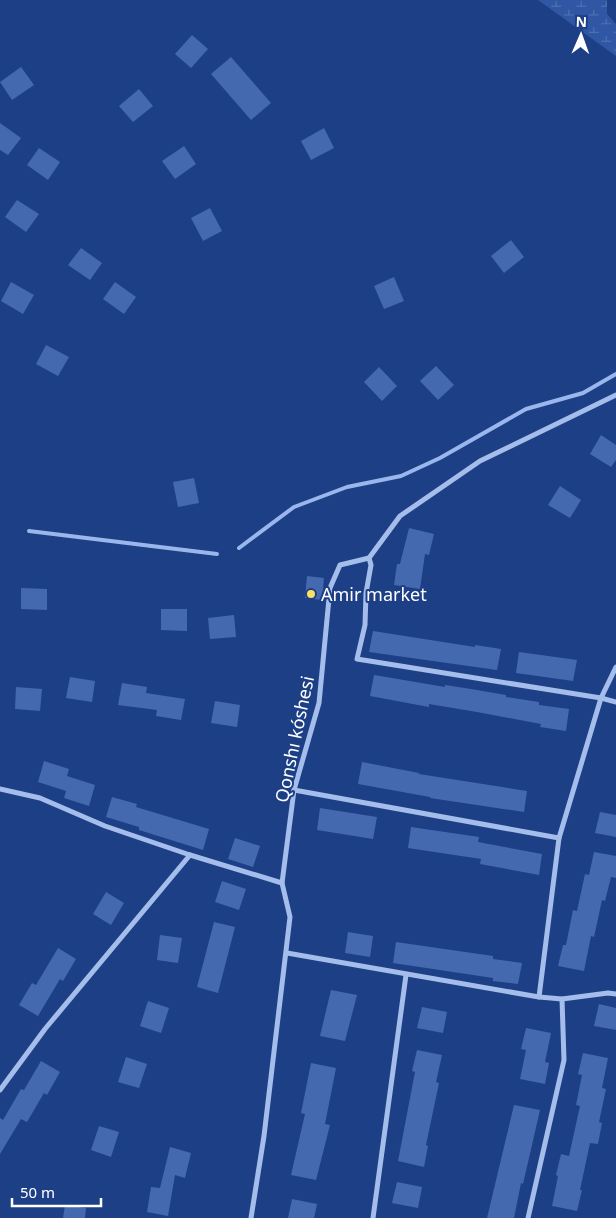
<svg xmlns="http://www.w3.org/2000/svg" width="616" height="1218" viewBox="0 0 616 1218" font-family="'Noto Sans',sans-serif">
<style>
.wetland{fill:url(#wetland-marsh)}
.lines{fill:none;stroke-linecap:round;stroke-linejoin:round}
.stream{stroke:#99b6ed;stroke-width:4}
.building{fill:#4569af}
.minor{stroke:#a5bdeb;stroke-width:5}
.poi-dot{fill:#fbe064;stroke:#1d3f86;stroke-width:2}
.labels{text-anchor:middle;dominant-baseline:central;stroke-width:4;stroke-linejoin:round;paint-order:stroke}
.poi-label{font-size:18px;fill:#fff;stroke:#1d3f86;text-anchor:start}
.street-label{font-size:18px;fill:#fff;stroke:#1d3f86}
</style>
<defs>
<pattern id="wetland-marsh" width="20" height="14" patternUnits="userSpaceOnUse" patternTransform="scale(1.25)"><rect width="20" height="14" fill="#3057a4"/><path d="M1 5h8M5 5V1M11 12h8M15 12V8" fill="none" stroke="#4f70b2"/></pattern>
</defs>
<rect width="100%" height="100%" fill="#1d3f86"/>
<polygon class="wetland" points="538,0 607,0 607,14 616,24 616,56"/>
<g class="lines">
<g class="stream">
<polyline points="29,531 217,554"/>
<polyline points="239,548 294,507 347,487 401,476 440,458 526,409 583,393 616,374"/>
</g>
</g>
<g class="building">
<polygon points="192,35 208,49 191,68 175,54"/>
<polygon points="231,57 271,103 251,120 211,74"/>
<polygon points="21,67 34,85 12,100 0,82"/>
<polygon points="139,89 153,106 133,122 119,106"/>
<polygon points="0,123 21,138 8,155 0,150"/>
<polygon points="324,128 334,148 311,160 301,141"/>
<polygon points="184,146 196,164 175,179 162,161"/>
<polygon points="39,148 60,162 48,180 27,165"/>
<polygon points="17,200 39,214 26,232 5,217"/>
<polygon points="210,208 222,231 203,241 191,218"/>
<polygon points="511,240 524,257 504,273 491,256"/>
<polygon points="81,248 102,263 90,280 68,265"/>
<polygon points="394,277 404,301 384,309 374,286"/>
<polygon points="11,282 34,295 23,314 1,301"/>
<polygon points="115,282 136,297 124,314 103,299"/>
<polygon points="46,345 69,357 58,376 36,364"/>
<polygon points="436,366 454,385 438,400 420,381"/>
<polygon points="379,367 397,386 382,401 364,382"/>
<polygon points="601,435 616,445 616,460 611,467 590,454"/>
<polygon points="194,478 199,503 178,507 173,482"/>
<polygon points="560,486 581,500 570,518 548,505"/>
<polygon points="409,528 434,534 429,555 425,554 420,589 394,585 397,564 400,564"/>
<polygon points="307,576 324,578 322,600 305,598"/>
<polygon points="21,588 47,589 47,610 21,609"/>
<polygon points="161,609 187,609 187,631 161,630"/>
<polygon points="234,615 236,637 210,639 208,618"/>
<polygon points="373,631 475,647 475,645 501,649 497,670 369,652"/>
<polygon points="519,652 577,660 573,681 516,673"/>
<polygon points="374,675 445,687 445,685 471,689 506,695 506,697 539,702 539,705 569,709 566,731 540,727 541,724 477,712 429,704 429,707 370,696"/>
<polygon points="70,677 95,681 92,702 66,698"/>
<polygon points="122,683 147,687 146,693 185,699 181,720 156,716 157,710 118,705"/>
<polygon points="16,687 42,689 40,711 15,709"/>
<polygon points="215,701 240,705 237,727 211,723"/>
<polygon points="44,761 69,769 67,776 95,785 89,806 64,798 66,791 38,782"/>
<polygon points="362,762 419,773 419,774 527,791 524,812 430,798 430,797 358,784"/>
<polygon points="112,797 137,804 136,807 209,829 203,850 139,830 139,827 106,817"/>
<polygon points="320,808 377,817 373,839 317,830"/>
<polygon points="600,812 616,815 616,837 595,833"/>
<polygon points="411,827 479,837 478,842 542,854 539,875 480,864 481,859 408,848"/>
<polygon points="235,838 260,846 253,867 228,859"/>
<polygon points="594,852 616,856 616,878 611,877 605,901 602,900 594,937 591,936 584,971 558,966 563,945 566,945 573,910 577,911 585,874 589,875"/>
<polygon points="222,881 246,889 239,910 215,902"/>
<polygon points="106,892 124,903 111,925 93,914"/>
<polygon points="214,922 235,927 218,993 197,987"/>
<polygon points="348,932 373,936 370,957 345,953"/>
<polygon points="160,935 182,938 178,963 157,960"/>
<polygon points="396,942 493,956 493,959 522,963 518,984 493,981 493,978 393,963"/>
<polygon points="58,948 76,959 63,981 60,979 38,1016 19,1005 32,983 36,985"/>
<polygon points="331,990 357,995 345,1041 320,1036"/>
<polygon points="148,1001 169,1008 161,1033 140,1026"/>
<polygon points="599,1004 616,1008 616,1030 594,1026"/>
<polygon points="422,1007 447,1012 443,1033 417,1028"/>
<polygon points="526,1028 551,1033 545,1062 549,1063 545,1084 520,1079 526,1050 521,1049"/>
<polygon points="417,1050 442,1055 436,1082 439,1083 426,1145 428,1146 424,1167 398,1161 415,1072 412,1071"/>
<polygon points="583,1053 608,1058 602,1088 606,1089 599,1122 602,1123 598,1144 590,1143 580,1190 582,1190 577,1211 552,1206 558,1176 556,1175 561,1154 569,1156 580,1106 576,1105 582,1075 578,1074"/>
<polygon points="126,1057 147,1064 139,1088 118,1082"/>
<polygon points="41,1061 60,1072 47,1095 44,1093 27,1122 21,1119 0,1154 0,1118 3,1120 21,1089 24,1090"/>
<polygon points="311,1063 336,1068 325,1124 330,1125 316,1180 291,1175 305,1114 301,1113"/>
<polygon points="514,1105 540,1110 523,1184 521,1183 514,1218 487,1218"/>
<polygon points="99,1126 119,1132 111,1157 91,1150"/>
<polygon points="170,1147 191,1153 185,1178 175,1175 168,1216 147,1212 151,1187 160,1188"/>
<polygon points="397,1182 422,1187 418,1208 392,1203"/>
<polygon points="292,1199 317,1204 314,1218 288,1218"/>
<polygon points="65,1205 86,1208 85,1218 63,1218"/>
</g>
<g class="lines">
<g class="minor">
<polyline points="369,558 371,565 366,593 365,625 357,659 601,698 616,702"/>
<polyline points="0,789 40,798 105,826 190,855 282,883"/>
<polyline points="294,790 559,838"/>
<polyline points="287,953 539,997 562,999 608,993 616,994"/>
<polyline points="539,997 559,838 601,698 616,667"/>
<polyline points="0,1090 45,1029 190,855"/>
<polyline points="251,1218 264,1136 290,917 282,883 294,790 319,703 330,588 340,565 369,558 400,516 480,461 616,395"/>
<polyline points="373,1218 406,975"/>
<polyline points="528,1218 564,1060 562,999"/>
</g>
</g>
<circle class="poi-dot" cx="311" cy="594" r="5"/>
<g class="labels">
<g class="poi-label">
<text x="321" y="594">Amir market</text>
</g>
<g class="street-label">
<text transform="translate(294 739) rotate(-78)">Qonshı kóshesi</text>
</g>
</g>
<g transform="translate(581 35) rotate(2)" stroke="#1d3f86" stroke-width="4" paint-order="stroke">
<path d="M0-4L9 19L0 12L-9 19Z" fill="#ffffff"/>
<text y="-8" font-size="14" font-weight="bold" text-anchor="middle" fill="#ffffff">N</text>
</g>
<path d="M12 1198v8h89v-8" fill="none" stroke="#ffffff" stroke-width="2.5"/>
<text x="20" y="1198" font-size="15" fill="#ffffff" stroke="#1d3f86" stroke-width="4" paint-order="stroke">50 m</text>
</svg>
